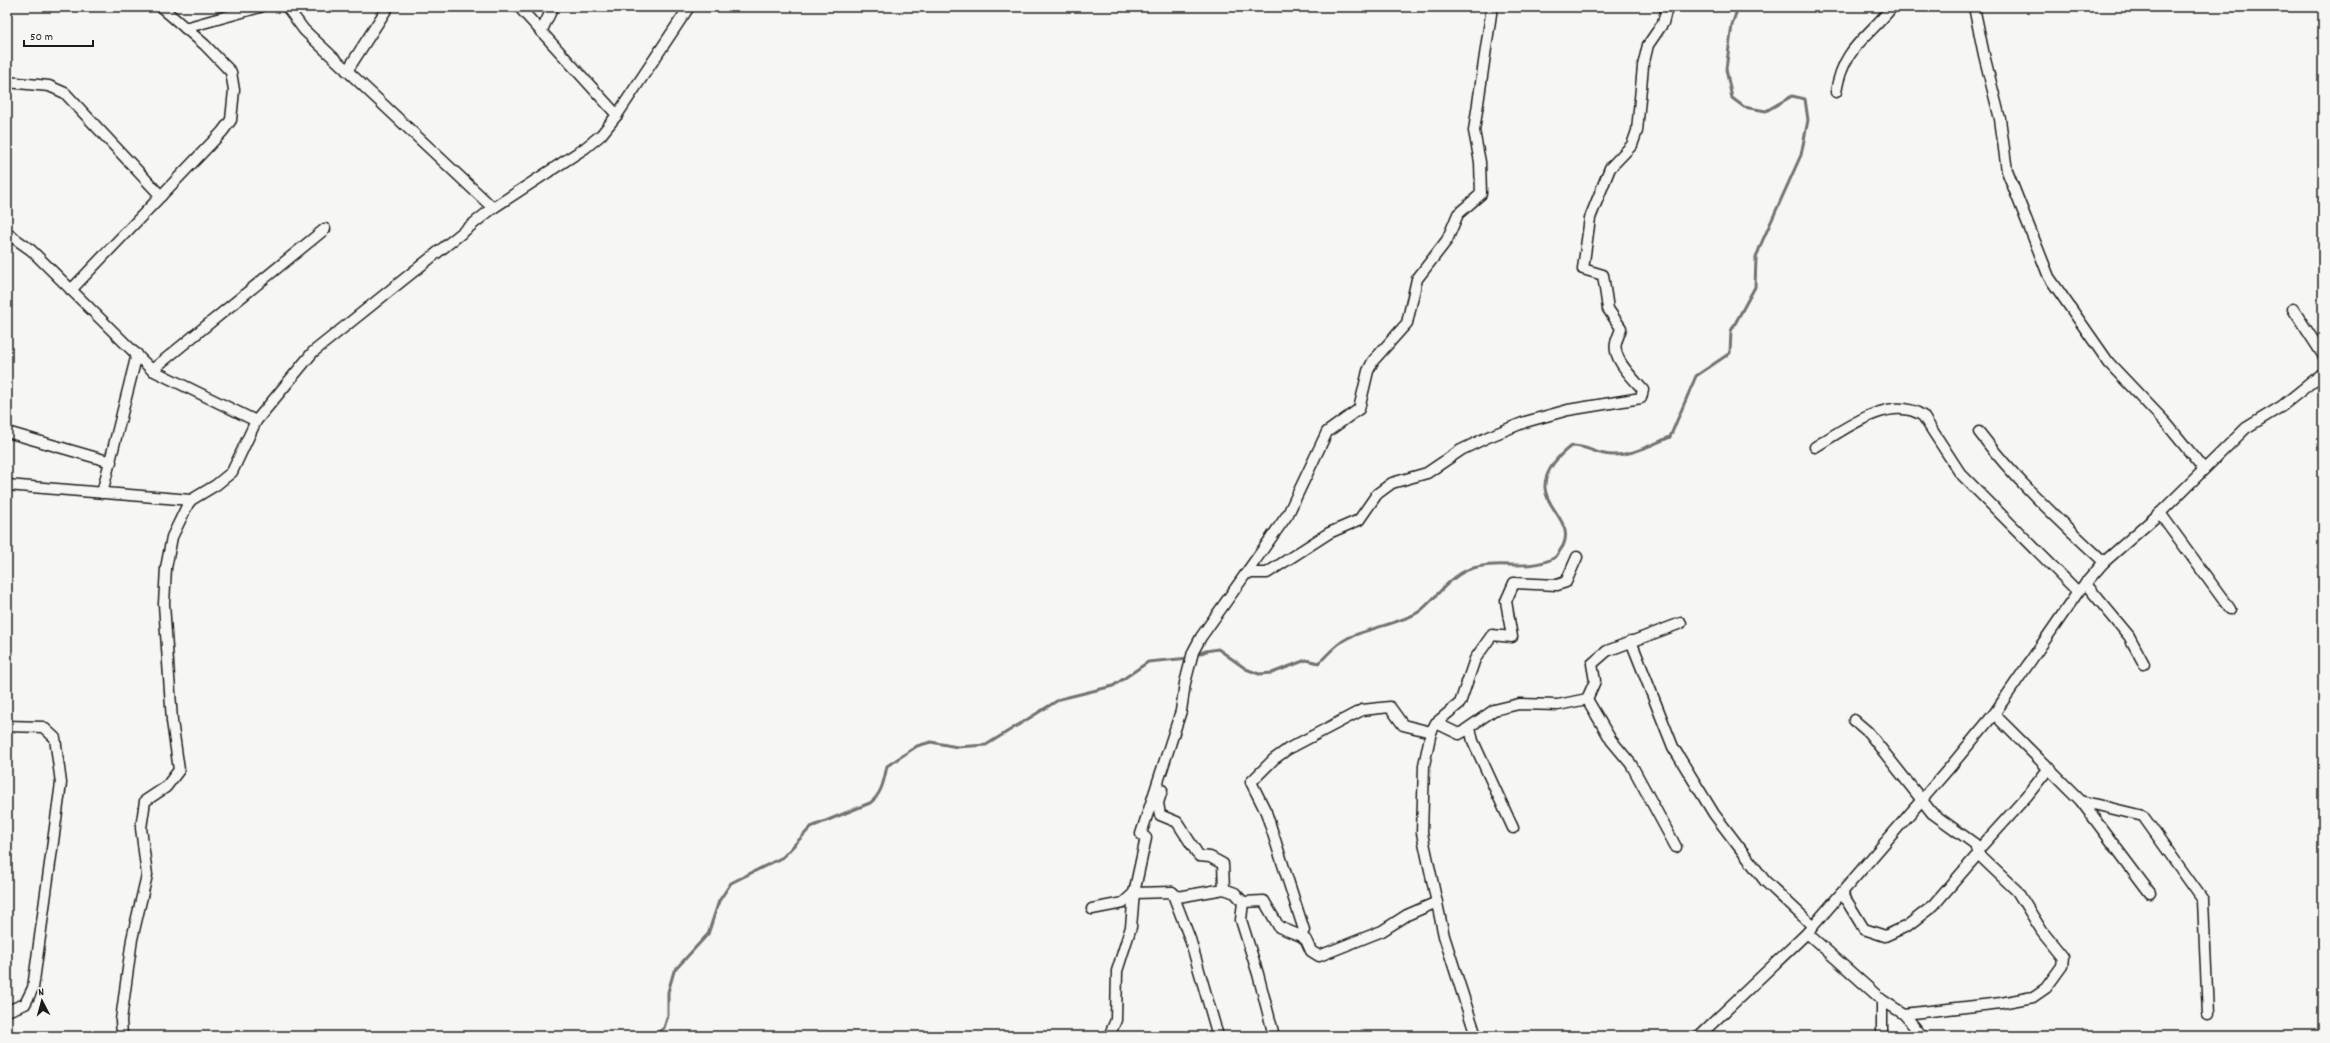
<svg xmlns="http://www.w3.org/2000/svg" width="2330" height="1043" viewBox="0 0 2330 1043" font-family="Dekko,sans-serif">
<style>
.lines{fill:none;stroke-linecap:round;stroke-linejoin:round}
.stream{stroke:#727271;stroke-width:3}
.street-casing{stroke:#1c1c1c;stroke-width:13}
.street{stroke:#f6f6f2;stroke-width:10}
</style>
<rect width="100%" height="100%" fill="#f6f6f2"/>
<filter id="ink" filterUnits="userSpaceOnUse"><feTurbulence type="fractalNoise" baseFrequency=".025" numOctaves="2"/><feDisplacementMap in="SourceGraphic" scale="8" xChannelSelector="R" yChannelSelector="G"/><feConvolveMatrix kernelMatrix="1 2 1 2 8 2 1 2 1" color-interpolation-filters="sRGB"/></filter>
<g filter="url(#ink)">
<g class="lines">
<g class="stream">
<path d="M1194,656L1206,651L1218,649L1246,669L1259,674L1272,673L1306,660L1319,663C1327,655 1336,644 1346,639C1364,629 1406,622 1420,611C1436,598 1450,576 1470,569C1497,559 1528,572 1554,558C1558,555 1560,550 1563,546C1574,524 1546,508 1545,488C1544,471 1559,455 1571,446C1587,446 1590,451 1604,454C1626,459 1651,445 1670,437L1696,376L1730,353L1731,331L1755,287L1756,258L1761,244L1801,155L1808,120L1805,99L1792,96L1766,111L1744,107L1732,98L1726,69L1732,25L1738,7"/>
<path d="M653,1036L664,1028L668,1015V992L674,971L708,934L719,901L731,883L783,857L811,827L870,803C882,794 884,780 887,766L917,746L931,742L957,747L986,745L1060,699L1113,686L1148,662L1189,658"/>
</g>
<defs>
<g id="street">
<polyline points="287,7 304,30 493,208"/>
<polyline points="519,7 617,115"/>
<polyline points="1974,7 1984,55 2000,119 2007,171 2049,277 2109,363 2166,423 2203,468"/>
<polyline points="185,28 260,7"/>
<polyline points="541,32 553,7"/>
<polyline points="347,71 388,7"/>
<polyline points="7,82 49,86 65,93 161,196"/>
<path d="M1836,92C1843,47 1868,38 1892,7"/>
<polyline points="7,233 31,250 152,370 256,421"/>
<polyline points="71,290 222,132 231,120 234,90 231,72 205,45 161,7"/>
<polyline points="2293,309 2323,355"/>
<polyline points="152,370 325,229"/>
<polyline points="7,432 111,462"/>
<path d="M1979,432C2016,481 2060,521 2104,562"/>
<path d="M1815,447C1843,430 1891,393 1923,416L1960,473L2078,592"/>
<polyline points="7,485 191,500"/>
<polyline points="102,493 137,354"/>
<polyline points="2160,513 2230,609"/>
<path d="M1247,573H1267L1329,533L1359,520L1377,494L1392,483L1427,473L1461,450L1488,437L1525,422L1568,410L1641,398L1643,390C1634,379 1612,359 1616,343C1617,338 1620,333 1621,328L1608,309L1603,275L1583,269L1590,218L1610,168L1632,145L1637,131L1643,66L1648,45L1663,23L1667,7"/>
<polyline points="2085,583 2129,636 2144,664"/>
<polyline points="1631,641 1673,747 1714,814 1765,881 1813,926"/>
<polyline points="1587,699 1611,740 1631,764 1676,847"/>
<polyline points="1587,699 1595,681 1592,664 1607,651 1681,623"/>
<polyline points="1994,714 2081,801 2150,893"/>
<polyline points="1436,723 1459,734 1470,728 1473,741 1513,828"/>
<polyline points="7,726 43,727 55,738 61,783 33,988 25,1004 7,1011"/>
<polyline points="1465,730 1494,710 1519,704 1558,705 1587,699"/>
<polyline points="1162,790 1158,803 1160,815 1177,822 1199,856 1210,857 1223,864 1224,889 1235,893 1243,902 1241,920 1258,974 1274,1036"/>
<polyline points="2081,801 2143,816 2203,900 2208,1015"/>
<polyline points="1978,850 2027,796 2049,768"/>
<polyline points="1172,892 1190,939 1218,1036"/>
<polyline points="1842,893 1864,929 1885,936 1907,926 1934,905 1978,854 1975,844 1932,813 1868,732 1854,720"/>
<polyline points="1243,902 1264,901 1279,927 1301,936 1306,940 1311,951 1319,956 1382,931 1407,915 1437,902"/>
<polyline points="1092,909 1123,903 1134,893 1172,892 1178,897 1224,889"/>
<polyline points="1807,933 1882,1000 1904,1014 1922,1036"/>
<polyline points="1301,936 1304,930 1266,812 1251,782 1274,759 1288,749 1362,710 1390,707 1403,725 1431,732"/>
<polyline points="1882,1000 1882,1036"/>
<polyline points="1904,1014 2001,1003 2033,997 2046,988 2062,966 2063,957 2042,931 2017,891 1978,854"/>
<polyline points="122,1036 121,1020 132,939 147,875 141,828 145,801 166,787 179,770 172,721 164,604 166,568 172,537 188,504 191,500 216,485 232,472 256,421 313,352 493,208 585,148 601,135 617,115 689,7"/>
<polyline points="1109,1036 1116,1020 1117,971 1131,927 1134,893 1146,838 1141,834 1181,711 1185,683 1193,652 1201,637 1288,514 1327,432 1359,409 1368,371 1373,361 1407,323 1417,279 1447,240 1458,214 1481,194 1480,162 1474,131 1492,7"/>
<polyline points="1476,1036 1444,936 1422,833 1424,765 1431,732 1436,723 1460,703 1475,659 1492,635 1512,637 1506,601 1514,583 1557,585 1566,582 1577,557"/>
<polyline points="1699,1036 1807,933 1951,766 1994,714 2078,592 2104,562 2160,513 2246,428 2282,406 2323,373"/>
</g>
</defs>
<use href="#street" class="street-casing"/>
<use href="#street" class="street"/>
</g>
</g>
<rect width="2330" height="1043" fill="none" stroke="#f6f6f2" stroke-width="24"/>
<rect x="12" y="12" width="2306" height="1019" fill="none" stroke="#1c1c1c" stroke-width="1.5" filter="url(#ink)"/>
<g transform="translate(42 1001) rotate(354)" stroke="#f6f6f2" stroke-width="3" paint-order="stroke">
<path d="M0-3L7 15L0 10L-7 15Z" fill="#1c1c1c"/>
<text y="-6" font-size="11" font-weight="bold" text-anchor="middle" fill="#1c1c1c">N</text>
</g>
<path d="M24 40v6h69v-6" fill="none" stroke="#1c1c1c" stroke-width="2"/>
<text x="30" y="40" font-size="12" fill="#1c1c1c" stroke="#f6f6f2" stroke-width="3" paint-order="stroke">50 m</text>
</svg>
